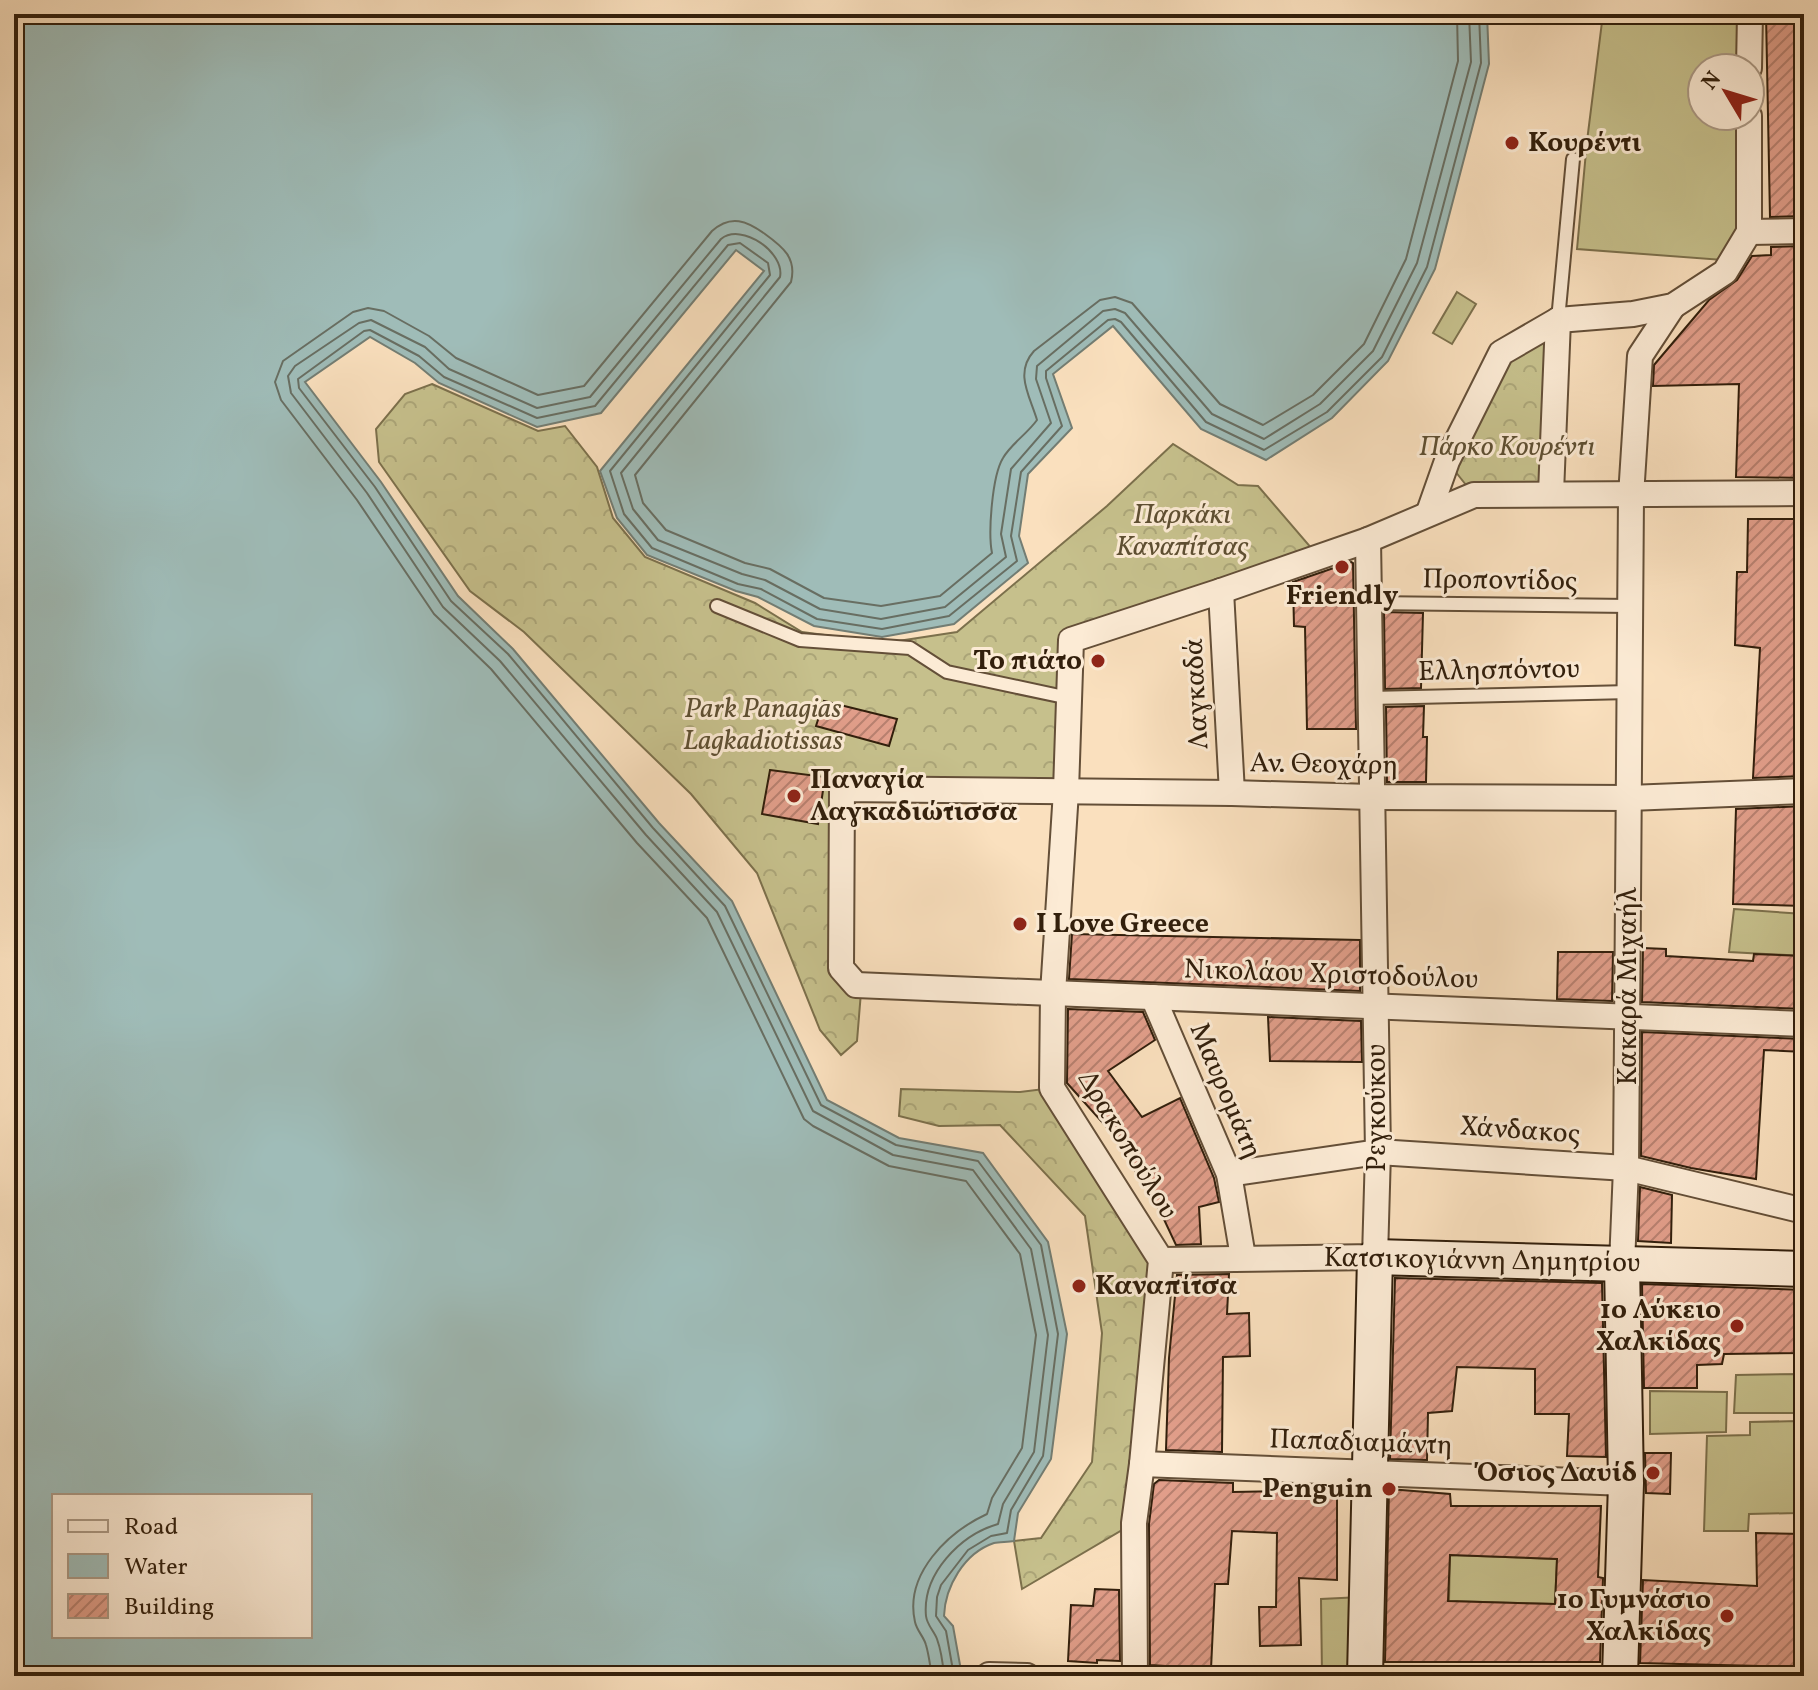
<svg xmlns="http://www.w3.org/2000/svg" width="1818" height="1690" viewBox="0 0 1818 1690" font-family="Vollkorn,serif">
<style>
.grass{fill:#c6c08c;stroke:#7c704c;stroke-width:2}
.forest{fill:url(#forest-crowns);stroke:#7c704c;stroke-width:2}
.water{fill:#9fbcb8;stroke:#737d73;stroke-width:2;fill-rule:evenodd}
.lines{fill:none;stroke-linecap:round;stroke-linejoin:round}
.shore{stroke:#686e62;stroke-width:2}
.building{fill:url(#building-hatch);stroke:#321f0c;stroke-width:2;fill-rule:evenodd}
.lane-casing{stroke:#644f38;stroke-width:16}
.street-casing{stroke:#644f38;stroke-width:28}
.secondary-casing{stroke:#321f0c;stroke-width:38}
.lane{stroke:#fcebd5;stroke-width:12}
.street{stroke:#fcebd5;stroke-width:24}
.secondary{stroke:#fcebd5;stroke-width:34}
.poi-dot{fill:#8f2418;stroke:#fcebd5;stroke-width:3}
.labels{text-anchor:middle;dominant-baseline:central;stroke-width:6;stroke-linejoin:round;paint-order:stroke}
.poi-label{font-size:28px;font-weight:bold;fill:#321f0c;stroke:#fcebd5;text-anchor:end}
.park-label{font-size:28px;font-style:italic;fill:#5e4f32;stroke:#fcebd5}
.street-label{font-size:28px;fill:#321f0c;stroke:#fcebd5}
</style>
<defs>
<pattern id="forest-crowns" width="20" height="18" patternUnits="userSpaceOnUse" patternTransform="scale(2)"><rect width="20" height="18" fill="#c6c08c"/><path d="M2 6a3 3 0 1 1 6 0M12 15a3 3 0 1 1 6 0" fill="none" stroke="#aba578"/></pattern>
<pattern id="building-hatch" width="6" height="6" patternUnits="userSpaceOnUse" patternTransform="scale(2)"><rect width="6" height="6" fill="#e19e8a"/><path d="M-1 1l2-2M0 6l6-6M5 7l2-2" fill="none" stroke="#b7806f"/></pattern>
</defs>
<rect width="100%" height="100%" fill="#fae0be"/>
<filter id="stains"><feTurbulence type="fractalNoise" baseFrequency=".0025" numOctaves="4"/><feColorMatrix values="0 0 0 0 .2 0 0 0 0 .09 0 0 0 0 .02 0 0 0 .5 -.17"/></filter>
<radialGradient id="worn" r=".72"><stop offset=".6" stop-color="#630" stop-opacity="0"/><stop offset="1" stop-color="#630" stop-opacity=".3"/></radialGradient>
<g class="grass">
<polygon points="1603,14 1741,16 1741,68 1702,68 1702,116 1740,116 1739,224 1723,260 1577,249 1587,141"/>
<polygon points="1457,292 1476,304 1452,344 1433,333"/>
<polygon points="1734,909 1804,914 1804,956 1729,952"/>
<polygon points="1803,1374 1802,1413 1734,1413 1736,1375"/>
<polygon points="1650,1391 1727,1392 1726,1432 1650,1434"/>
<polygon points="1798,1421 1797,1513 1749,1514 1748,1531 1704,1531 1707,1436 1750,1435 1750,1422"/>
<polygon points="1450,1555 1557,1559 1555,1604 1449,1601"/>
<polygon points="1361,1597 1360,1676 1322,1674 1321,1599"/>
</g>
<g class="forest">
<polygon points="1558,320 1551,492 1474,495 1447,461 1501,353"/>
<polygon points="432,384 538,431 565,426 597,467 613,518 645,557 755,603 802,632 885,643 957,632 1107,506 1173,444 1238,485 1258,486 1319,557 1071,640 1066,791 842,789 841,968 861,992 857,1041 841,1055 820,1030 757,873 691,794 524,632 470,591 379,462 376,429 405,394"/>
<polygon points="1052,1088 1161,1260 1134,1523 1022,1589 1014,1541 1041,1538 1092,1462 1102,1333 1085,1216 1000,1125 939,1126 899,1116 901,1089 1020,1092"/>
</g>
<path class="water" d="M14,14H1487L1489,64L1435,269L1388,361L1332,418L1266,460L1201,429L1113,326L1053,374L1072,428L1028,474L1019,536L1028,563L954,624L882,637L814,626L758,597L736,591L647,555L617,518L600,471L764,271L736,250L601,413L537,427L439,383L415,363L370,337L305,382L381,482L458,596L513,649L659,823L732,901L827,1100L899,1138L983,1153L1048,1242L1067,1334L1051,1459L1018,1513L1014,1541C1008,1542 1000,1542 994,1543C964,1553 945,1587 944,1616L953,1626L962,1676H14ZM54,1496H310V1636H54Z"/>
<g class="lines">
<g class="shore">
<path d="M932,1676C930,1666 929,1655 926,1645C924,1637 917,1631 915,1622C904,1574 948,1532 987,1514L992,1498L1022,1448L1036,1335L1020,1254L966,1181L889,1166L813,1126L804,1119L707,918L637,843L491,669L434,614L357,500L281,400L275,382L283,361L353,312L368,308L384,311L429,336L456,358L538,395L584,386L712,231C731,214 747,221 765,234C783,247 797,258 791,282L635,475L643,503L666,530L745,563L770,569L824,598L881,606L940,596L992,553C988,533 992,476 1003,458C1011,444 1027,434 1037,420C1030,396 1014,373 1034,351L1100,300L1115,297L1132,303L1220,404L1263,425L1313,395L1364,344L1406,259L1458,61L1457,14"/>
<path d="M944,1676C943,1664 941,1650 937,1639C934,1631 927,1625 926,1616C922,1574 960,1535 998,1524L1003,1504L1034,1452L1048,1335L1031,1249L973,1170L893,1155L813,1111L717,912L646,835L500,661L443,607L367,493L291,393L288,376L295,366L359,323L371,320L425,347L449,369L537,408L590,397L721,239C742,222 785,253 780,277L621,473L633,509L658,540L742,574L765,580L820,609L881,619L945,607L1006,557L1001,534L1011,469L1051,423L1036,379L1037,366L1103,311L1115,309L1125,313L1212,414L1264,439L1320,404L1373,351L1417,263L1471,62L1469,14"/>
<polyline points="954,1676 946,1631 936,1616 937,1597 941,1585 968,1550 991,1536 1007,1533 1011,1510 1043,1456 1058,1334 1041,1245 978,1161 896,1145 821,1105 725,906 653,828 508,654 451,601 375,487 299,388 298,379 364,331 370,330 419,356 444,377 537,418 595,406 728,245 740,243 768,263 770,275 610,471 624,514 652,548 738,584 761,589 817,619 882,629 949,616 1017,561 1011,536 1021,472 1062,426 1046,378 1046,371 1108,320 1115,319 1121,322 1206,422 1264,450 1327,412 1382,357 1427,267 1481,63 1479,14"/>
</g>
</g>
<g class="building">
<polygon points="1766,14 1804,14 1804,216 1770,217"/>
<polygon points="1804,246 1804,478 1736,477 1739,384 1653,386 1654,365 1709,300 1737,280 1752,256 1771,255 1771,247"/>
<polygon points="1748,519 1804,519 1804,776 1753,778 1760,648 1735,645 1737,572 1747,572"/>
<polygon points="1351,562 1353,563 1356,729 1307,729 1305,627 1294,626 1293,582"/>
<polygon points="1384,612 1423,613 1421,688 1385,689"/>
<polygon points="824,701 897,719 889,746 816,726"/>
<polygon points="1424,706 1423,737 1427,737 1426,782 1387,782 1386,707"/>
<polygon points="770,770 825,777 818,824 762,814"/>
<polygon points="1804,806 1804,906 1733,904 1736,809"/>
<polygon points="1072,934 1360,940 1360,991 1069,979"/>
<polygon points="1643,948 1666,949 1666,956 1753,961 1754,954 1804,956 1804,1009 1642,1002"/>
<polygon points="1558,952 1613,952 1612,1001 1557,999"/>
<polygon points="1068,1009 1143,1012 1155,1040 1108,1071 1142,1117 1180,1098 1214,1178 1219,1202 1199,1207 1201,1244 1176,1245 1161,1213 1112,1133 1067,1083"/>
<polygon points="1268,1017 1361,1021 1362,1062 1270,1061"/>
<polygon points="1642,1032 1804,1039 1804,1052 1764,1050 1756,1179 1691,1168 1641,1156"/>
<polygon points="1640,1187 1672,1195 1671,1243 1638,1241"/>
<polygon points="1229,1274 1227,1314 1249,1313 1250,1356 1223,1357 1222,1452 1166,1450 1169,1358 1177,1275"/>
<polygon points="1395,1278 1602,1283 1606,1457 1567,1456 1569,1414 1535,1414 1535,1369 1457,1367 1452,1411 1428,1413 1427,1460 1390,1459"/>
<polygon points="1642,1284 1804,1290 1804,1353 1724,1354 1722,1364 1697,1365 1697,1388 1644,1388"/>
<polygon points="1645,1453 1671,1453 1670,1494 1646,1493"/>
<polygon points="1159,1480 1233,1483 1233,1492 1337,1490 1337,1580 1299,1578 1301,1645 1260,1646 1259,1607 1276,1607 1277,1533 1232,1531 1228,1584 1215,1584 1211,1669 1150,1665 1149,1524 1154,1484"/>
<path d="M1389,1489L1450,1494L1451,1506H1601L1598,1577L1603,1578L1600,1662H1385ZM1450,1555L1557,1559L1555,1604L1448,1601Z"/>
<polygon points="1756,1533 1804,1534 1804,1667 1640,1663 1643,1580 1757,1586"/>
<polygon points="1095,1589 1119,1590 1120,1661 1097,1660 1097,1663 1068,1661 1071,1605 1093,1606"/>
</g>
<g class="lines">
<defs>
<g id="lane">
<polyline points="1558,320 1573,159"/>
<polyline points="1369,603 1630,606"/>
<polyline points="717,606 800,640 910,648 947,672 1069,698"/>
<polyline points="1370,698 1630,692"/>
</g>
<g id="street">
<polyline points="1749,68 1750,14"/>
<polyline points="1749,232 1804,231"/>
<polyline points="1551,493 1558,320"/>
<polyline points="1429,512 1447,461 1501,353 1558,320 1633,314 1673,306 1725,272 1749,232 1749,116"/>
<polyline points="1221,591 1232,793"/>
<polyline points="1804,791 1629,798 1371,797 1232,793 842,789 841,968 856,985 1804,1024"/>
<polyline points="1153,997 1229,1174 1243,1257"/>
<polyline points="1229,1174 1378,1152 1626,1168 1804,1211"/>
<polyline points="1161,1260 1375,1257 1378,1152 1368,540"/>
<polyline points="1622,1264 1626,1168 1631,496 1640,356 1673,306"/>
<polyline points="1142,1464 1626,1483"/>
<polyline points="989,1675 1027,1676"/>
<polyline points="1135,1676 1134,1523 1142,1464 1161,1260 1052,1088 1053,993 1066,791 1071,640 1221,591 1368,540 1474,495 1804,493"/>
</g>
<g id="secondary">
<polyline points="1365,1676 1375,1257 1804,1269"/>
<polyline points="1620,1676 1626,1483 1622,1264"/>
</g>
</defs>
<use href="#lane" class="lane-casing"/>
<use href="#street" class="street-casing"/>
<use href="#secondary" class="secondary-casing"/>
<use href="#lane" class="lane"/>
<use href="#street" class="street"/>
<use href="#secondary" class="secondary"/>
</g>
<g class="poi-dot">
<circle cx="1512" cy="143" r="8"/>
<circle cx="1342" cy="567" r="8"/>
<circle cx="1098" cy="661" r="8"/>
<circle cx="794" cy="796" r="8"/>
<circle cx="1020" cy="924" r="8"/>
<circle cx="1079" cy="1286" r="8"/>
<circle cx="1737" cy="1326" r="8"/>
<circle cx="1653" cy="1473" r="8"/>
<circle cx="1389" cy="1489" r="8"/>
<circle cx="1727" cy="1616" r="8"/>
</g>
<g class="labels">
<g class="poi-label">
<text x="1528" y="143" text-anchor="start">Κουρέντι</text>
<text x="1342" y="596" text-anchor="middle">Friendly</text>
<text x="1082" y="661">Το πιάτο</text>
<text x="810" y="780" text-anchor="start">Παναγία<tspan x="810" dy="32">Λαγκαδιώτισσα</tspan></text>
<text x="1036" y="924" text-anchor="start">I Love Greece</text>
<text x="1095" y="1286" text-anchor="start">Καναπίτσα</text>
<text x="1721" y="1310">1ο Λύκειο<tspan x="1721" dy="32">Χαλκίδας</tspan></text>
<text x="1637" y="1473">Όσιος Δαυίδ</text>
<text x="1373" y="1489">Penguin</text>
<text x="1711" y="1600">1ο Γυμνάσιο<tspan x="1711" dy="32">Χαλκίδας</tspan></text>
</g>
<g class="park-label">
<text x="1507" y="447">Πάρκο Κουρέντι</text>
<text x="1182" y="515">Παρκάκι<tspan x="1182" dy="32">Καναπίτσας</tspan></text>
<text x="763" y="709">Park Panagias<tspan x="763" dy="32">Lagkadiotissas</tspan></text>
</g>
<g class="street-label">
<text transform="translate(1500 581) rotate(1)">Προποντίδος</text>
<text transform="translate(1499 671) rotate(-1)">Ελλησπόντου</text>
<text transform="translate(1197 694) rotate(-93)">Λαγκαδά</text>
<text transform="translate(1324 765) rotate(1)">Αν. Θεοχάρη</text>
<text transform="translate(1331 975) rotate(2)">Νικολάου Χριστοδούλου</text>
<text transform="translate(1628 986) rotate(-90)">Κακαρά Μιχαήλ</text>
<text transform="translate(1225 1091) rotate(67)">Μαυρομάτη</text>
<text transform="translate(1377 1108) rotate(-90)">Ρεγκούκου</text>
<text transform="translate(1520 1131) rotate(4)">Χάνδακος</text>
<text transform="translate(1127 1145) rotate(59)">Δρακοπούλου</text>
<text transform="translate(1482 1261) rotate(1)">Κατσικογιάννη Δημητρίου</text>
<text transform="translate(1361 1443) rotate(2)">Παπαδιαμάντη</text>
</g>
</g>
<rect width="1818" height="1690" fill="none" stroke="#fae0be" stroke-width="48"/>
<rect x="16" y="16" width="1786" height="1658" fill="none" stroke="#321f0c" stroke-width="4"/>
<rect x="24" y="24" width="1770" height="1642" fill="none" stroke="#321f0c" stroke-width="2"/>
<rect x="52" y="1494" width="260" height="144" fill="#fcebd5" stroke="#ab9985" stroke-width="2"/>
<rect x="68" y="1520" width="40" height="12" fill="#fcebd5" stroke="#ab9985" stroke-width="2"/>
<text x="124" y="1534" font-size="24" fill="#321f0c">Road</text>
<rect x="68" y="1554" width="40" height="24" fill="#9fbcb8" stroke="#ab9985" stroke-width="2"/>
<text x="124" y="1574" font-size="24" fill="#321f0c">Water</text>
<rect x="68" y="1594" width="40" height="24" fill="url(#building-hatch)" stroke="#ab9985" stroke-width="2"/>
<text x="124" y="1614" font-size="24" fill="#321f0c">Building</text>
<g transform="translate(1726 92) rotate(308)"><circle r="38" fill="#fcebd5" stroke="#ab9985" stroke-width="2"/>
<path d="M0-6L14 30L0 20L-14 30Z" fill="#8f2418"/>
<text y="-12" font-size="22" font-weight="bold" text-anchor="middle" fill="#321f0c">N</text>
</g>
<rect width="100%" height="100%" filter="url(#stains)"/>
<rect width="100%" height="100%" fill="url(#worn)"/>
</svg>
